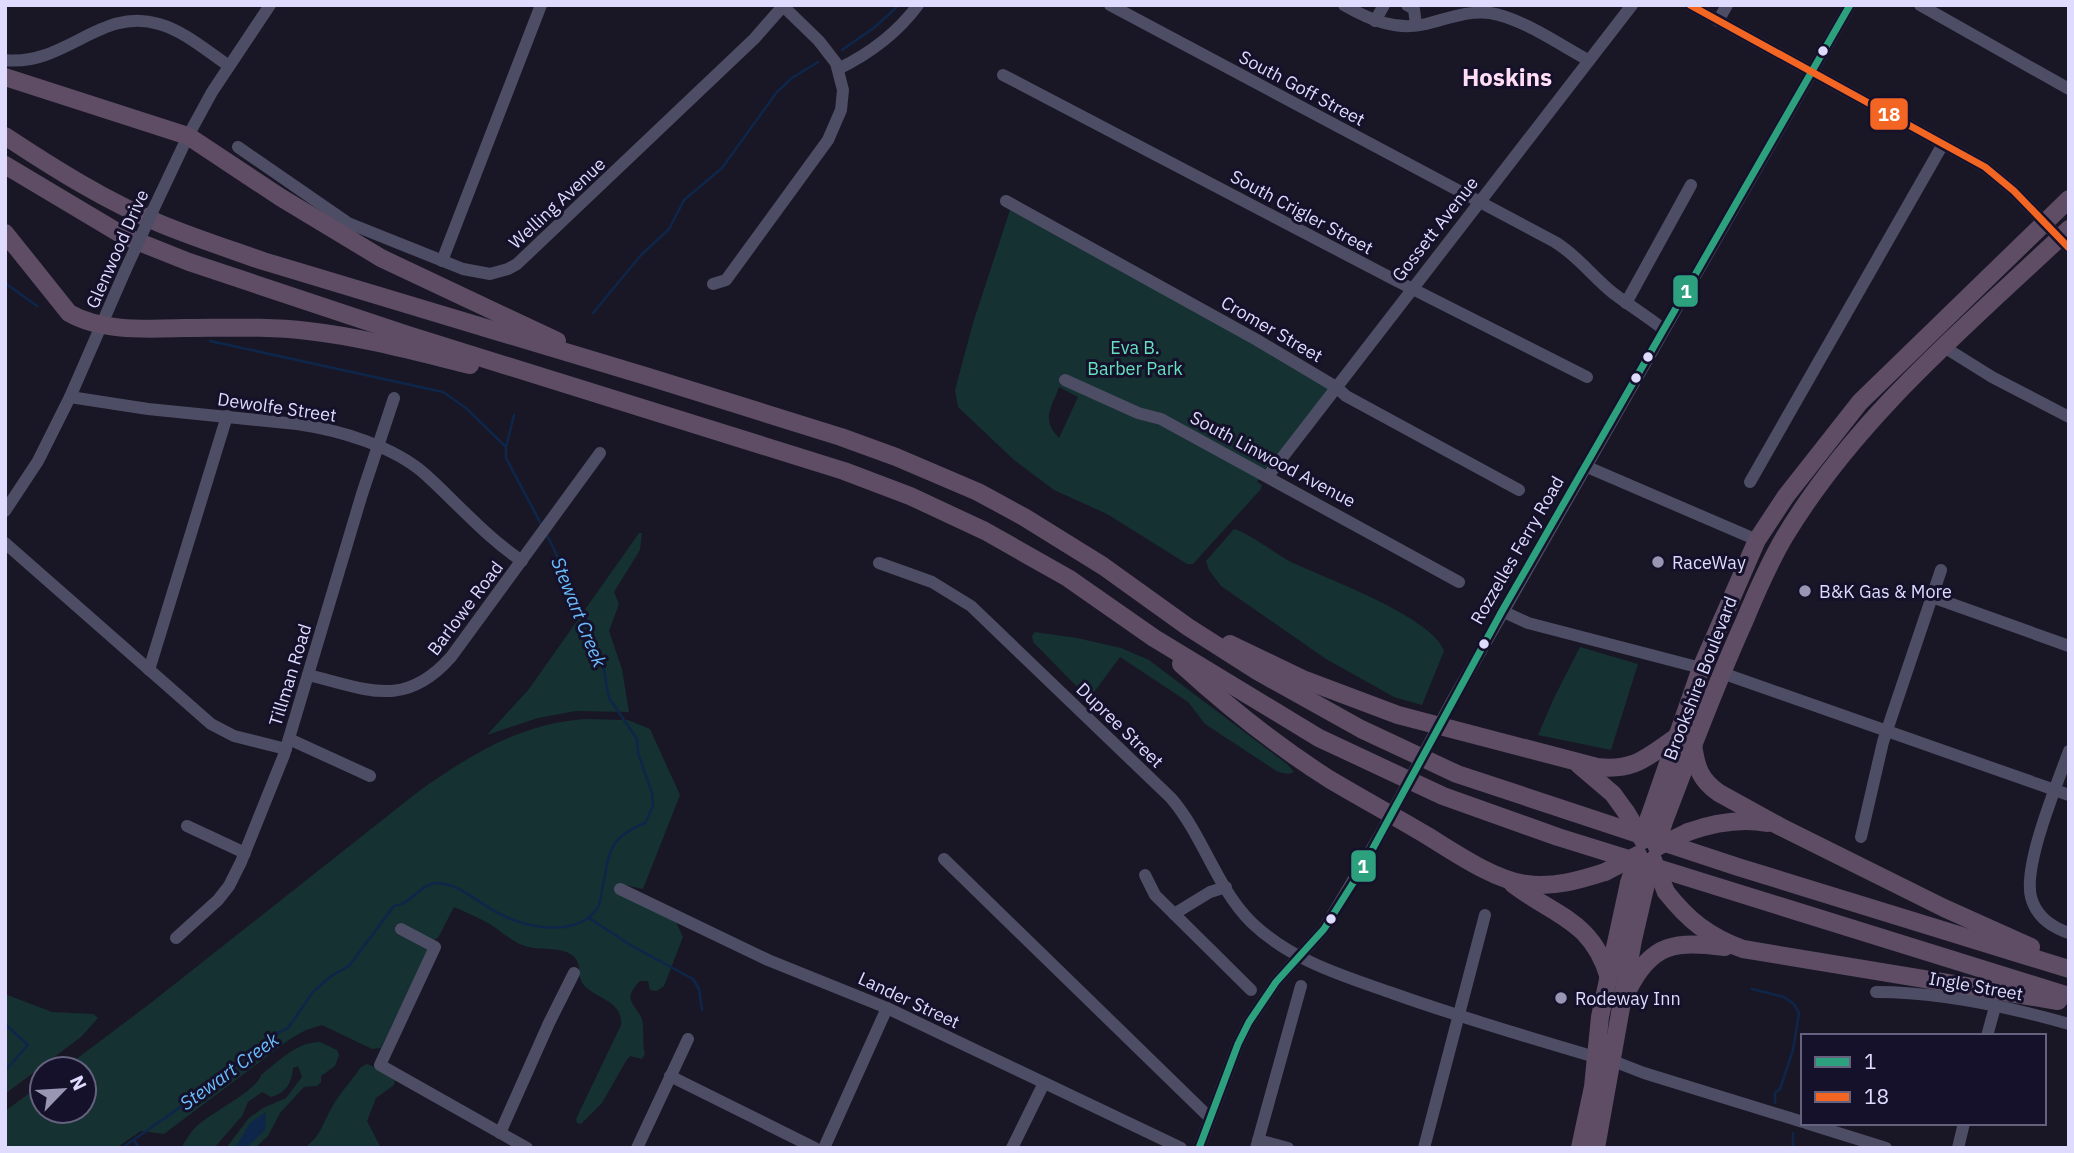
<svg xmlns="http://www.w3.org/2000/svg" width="2074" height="1153" viewBox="0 0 2074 1153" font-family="'IBM Plex Sans',sans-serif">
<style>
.green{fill:#153131;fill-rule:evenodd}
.water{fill:#0e264a}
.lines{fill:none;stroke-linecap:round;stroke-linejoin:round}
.stream{stroke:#0e264a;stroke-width:2.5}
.minor{stroke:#4d4d65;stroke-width:12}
.highway{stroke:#5e4d65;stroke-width:18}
.minor-bridge{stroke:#4d4d65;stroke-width:12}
.highway-bridge{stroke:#5e4d65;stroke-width:18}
.bus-1-casing{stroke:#15112b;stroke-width:12}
.bus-2-casing{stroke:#15112b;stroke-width:12}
.bus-1{stroke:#2da07e;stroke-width:7}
.bus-2{stroke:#f26522;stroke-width:7}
.bus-dot{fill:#dedbff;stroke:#15112b;stroke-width:2.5}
.poi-dot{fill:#9996b3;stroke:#15112b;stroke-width:2.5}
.labels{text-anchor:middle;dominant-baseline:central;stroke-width:6;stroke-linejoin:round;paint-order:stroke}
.street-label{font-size:18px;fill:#dedbff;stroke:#15112b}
.park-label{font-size:18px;fill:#66e0be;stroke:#15112b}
.poi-label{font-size:18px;fill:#dedbff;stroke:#15112b;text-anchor:start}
.water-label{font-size:19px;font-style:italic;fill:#6abefe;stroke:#15112b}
.district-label{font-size:24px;font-weight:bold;fill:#ffddf4;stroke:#15112b}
.line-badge{stroke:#15112b;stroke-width:2.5}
.badge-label{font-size:19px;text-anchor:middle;font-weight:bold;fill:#fff}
</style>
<rect width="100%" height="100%" fill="#191725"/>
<g class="green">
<path d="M1010,210L1185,305L1329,388L1257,482L1262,485L1261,489L1193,564H1187L1107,514L1054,490L1014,460L958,407L955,390L973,323ZM1059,387L1078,397L1059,438C1041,419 1051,409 1059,387Z"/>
<path d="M1234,529C1247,532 1276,554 1291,562C1325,578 1433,617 1444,651L1422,705L1394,697L1326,659L1221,586L1209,570L1206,561Z"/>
<polygon points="639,533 642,533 640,550 614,592 619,604 609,631 622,669 629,712 576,711 538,718 487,735 529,689"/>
<polygon points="1035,632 1077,638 1121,648 1149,660 1287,764 1294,772 1289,774 1278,772 1205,724 1188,702 1120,657 1089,699 1033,642 1032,636"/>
<polygon points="1580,647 1638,664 1611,750 1538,735 1554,698"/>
<path d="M585,719L628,720L650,729L680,795L643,889L621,884L676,922L683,937L664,986L657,991L650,990L648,981H640C617,1004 643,1006 643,1026C644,1036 642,1044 645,1054L642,1059L630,1056L626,1061L602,1103L581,1124L577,1123L576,1119L621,1025C623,1000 595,999 583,984C576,975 583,963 572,955C559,946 540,951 525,946C512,942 500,930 488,923C477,917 466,912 454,907L438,938L434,940L399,923L395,926L397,932L428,949L381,1048L372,1049L322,1025L306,1030L290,1039L164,1134L141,1131L116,1148H5V1111L42,1084V1111H84V1069H63L152,1002L419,791C472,754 519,724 585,719Z"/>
<polygon points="5,994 52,1012 93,1014 98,1018 81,1037 5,1094"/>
<path d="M320,1042L337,1050L339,1055L335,1066L321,1076V1082L317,1086L304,1087L280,1113L268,1136L255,1148H226L249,1118L263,1108L286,1098L302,1077L298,1066L293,1068C292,1083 286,1093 271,1097L262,1092L248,1102L242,1116L214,1148H181C185,1142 189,1134 194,1129C207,1114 256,1092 261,1075C278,1062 296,1042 320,1042Z"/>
<path d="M367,1064L389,1073L395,1080L394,1085L376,1098L367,1121L381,1148H304C320,1138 323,1123 332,1107C340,1093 352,1080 361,1067Z"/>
</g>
<polygon class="water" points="266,1112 265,1130 246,1148 235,1148 250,1123"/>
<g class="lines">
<g class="stream">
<polyline points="842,50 875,27 899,5"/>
<polyline points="5,283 37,306"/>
<polyline points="593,313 641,255 669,229 684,200 722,168 777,92 792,78 818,62"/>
<polyline points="210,341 443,392 466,408 506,447"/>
<polyline points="514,415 506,447 506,458 541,524"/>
<polyline points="589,918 632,946 693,979 699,989 702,1010"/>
<polyline points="1752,989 1784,997 1794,1004 1799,1013 1793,1050 1780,1089 1775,1093 1775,1103"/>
<polyline points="5,1024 28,1045 5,1071"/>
<polyline points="134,1140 139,1148"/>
<path d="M122,1148L192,1099L271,1036L288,1028L313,992L331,976L349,966L394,906C412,904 422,881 440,883C459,886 469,895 483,904C508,921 534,930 564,927C577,925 588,921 596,910C601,905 601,897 602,890C610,853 606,839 645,823L653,806L652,793L638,753L637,739L609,698L604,670L576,595L546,533"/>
<polyline points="1793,1148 1793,1133"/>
</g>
<g class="minor">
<path d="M1110,5L1555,242C1578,256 1593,277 1613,293C1630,306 1647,316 1663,329"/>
<path d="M1344,5C1370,20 1396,31 1426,24C1447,19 1468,10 1490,13C1522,18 1560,45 1588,60"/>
<polyline points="1407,5 1414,9 1416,25"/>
<polyline points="1690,5 1985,167 2014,191 2069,248"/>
<polyline points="1920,5 2069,89"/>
<polyline points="1375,21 1384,5"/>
<polyline points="1718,21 1727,5"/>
<path d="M5,60C65,67 101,6 159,24C184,31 207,51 229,66"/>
<path d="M838,69C869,54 898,32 918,5"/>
<polyline points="1003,75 1395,280 1587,377"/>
<polyline points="238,147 348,223 463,269 490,274 508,269 517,264 754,39 784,5"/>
<polyline points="1006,201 1257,340 1336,387 1346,396 1519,490"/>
<polyline points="153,210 188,136 212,92 270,5"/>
<polyline points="442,261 541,5"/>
<polyline points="713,284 726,280 828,140 841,110 843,90 836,63 819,41 783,6"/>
<polyline points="1626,303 1691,185"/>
<polyline points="1944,347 1992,377 2069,417"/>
<polyline points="1065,380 1138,413 1161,419 1459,582"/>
<path d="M70,397L148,409L297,424C339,430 394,446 426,475C458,504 485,536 522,561"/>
<polyline points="1585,466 1757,540"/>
<polyline points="1268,476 1632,5"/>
<polyline points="1750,482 1943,144"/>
<polyline points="5,511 38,461 70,397 125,271"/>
<polyline points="5,543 211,724 234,736 286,749"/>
<path d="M879,563L932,582L971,606L1171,798C1203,835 1216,887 1251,922C1290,960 1343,976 1392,993C1459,1017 1527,1037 1595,1057"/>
<polyline points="1932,597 2069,646"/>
<polyline points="1502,611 1528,623 1701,668"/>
<polyline points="149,670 227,416"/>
<polyline points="1722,673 2069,795"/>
<path d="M308,675C367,689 404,710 451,657L600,453"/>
<polyline points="1451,703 1850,5"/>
<polyline points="289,739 370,776"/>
<path d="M2069,751C2057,784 2023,865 2031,897C2036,916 2051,927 2069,933"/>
<polyline points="187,826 245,853"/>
<polyline points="1861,837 1883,742 1941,570"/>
<polyline points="944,859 1210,1118"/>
<polyline points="1145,875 1155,895 1251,990"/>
<polyline points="620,889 768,960 887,1008 1181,1148"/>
<polyline points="1174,914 1210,892 1226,887"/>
<polyline points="401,929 435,947 380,1065 527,1148"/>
<polyline points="176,938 218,900 229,886 241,862 284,755 362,494 394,398"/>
<path d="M1876,992C1941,992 2006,1006 2069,1024"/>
<polyline points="1987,1036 1995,1007"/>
<polyline points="1613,1061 1644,1073 1803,1122"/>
<polyline points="670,1076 815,1148"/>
<polyline points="1806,1123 1886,1148"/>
<polyline points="500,1133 549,1023 574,973"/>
<polyline points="1258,1140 1288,1148"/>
<polyline points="637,1148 688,1039"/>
<polyline points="824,1148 887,1008"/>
<polyline points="1012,1148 1044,1083"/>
<polyline points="1199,1148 1238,1044 1249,1022 1276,982 1324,929 1380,835"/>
<polyline points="1256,1148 1301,986"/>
<polyline points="1424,1148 1485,915"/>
<polyline points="1958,1148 1964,1123"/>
</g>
<g class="highway">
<polyline points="5,77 188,136 280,197 381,258 557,341"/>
<path d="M5,136C55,169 106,201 161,224C195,238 229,249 263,261L649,377L841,437L896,457L978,492L1024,517L1103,566L1188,627L1257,671L1361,729L1457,774L1738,867L2069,969"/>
<polyline points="5,165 124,236 189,262 408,335 844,471 910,496 985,531 1068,578 1154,638 1319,738 1443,796 1558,837 2069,996"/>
<path d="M5,233L69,313C102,332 147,329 184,328C225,328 267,326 308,331C362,337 417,352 470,365"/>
<path d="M1230,644L1305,680L1398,715L1597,767C1634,771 1646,758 1675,738"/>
<path d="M1181,664C1227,706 1277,746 1329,779C1361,798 1394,816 1426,835C1454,852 1494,880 1526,884C1553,888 1580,880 1605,872"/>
<path d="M1693,744C1696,767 1700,780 1719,793L1781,827L1944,908L2031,947"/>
<polyline points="1579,765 1613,794 1626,812"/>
<polyline points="1649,818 1701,668 1757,540 1786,496 1860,402 2069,199"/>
<path d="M1663,824C1689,756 1714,688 1744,622C1756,593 1769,563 1785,536C1858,415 1968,325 2069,229"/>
<path d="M1688,832C1714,823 1740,818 1767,823"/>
<path d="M1513,884C1556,917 1592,920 1609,978"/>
<path d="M1666,892C1688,920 1709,937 1743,949L2058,1001"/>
<path d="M1628,990C1652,942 1676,941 1725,947"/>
<polyline points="1580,1148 1593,1087 1600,1017 1629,883"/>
<polyline points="1596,1148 1633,940 1645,888"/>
</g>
<g class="minor-bridge">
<polyline points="125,271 153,210"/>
<polyline points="1380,835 1451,703"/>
</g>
<g class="highway-bridge">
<polyline points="1626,812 1643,840"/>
<polyline points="1643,840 1649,818"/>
<polyline points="1657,847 1688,832"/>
<polyline points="1657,847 1663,824"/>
<polyline points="1653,860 1666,892"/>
<polyline points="1605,872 1638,855"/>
<polyline points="1629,883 1638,855"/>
<polyline points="1645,888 1653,860"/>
</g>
<defs>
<polyline id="bus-1" points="1199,1148 1238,1044 1249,1022 1276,982 1324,929 1360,872 1502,611 1850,5"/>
<polyline id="bus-2" points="1690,5 1985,167 2014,191 2069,248"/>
</defs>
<use href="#bus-1" class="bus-1-casing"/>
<use href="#bus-2" class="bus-2-casing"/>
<use href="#bus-1" class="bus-1"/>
<use href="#bus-2" class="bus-2"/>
</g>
<g class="bus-dot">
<circle cx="1823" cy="51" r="6"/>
<circle cx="1648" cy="357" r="6"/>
<circle cx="1636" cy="378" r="6"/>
<circle cx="1484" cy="644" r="6"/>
<circle cx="1331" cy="919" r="6"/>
</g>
<g class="poi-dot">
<circle cx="1658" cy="562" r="7"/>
<circle cx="1805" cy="591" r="7"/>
<circle cx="1561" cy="998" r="7"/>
</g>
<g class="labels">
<g class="street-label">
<text transform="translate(1302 88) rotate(28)">South Goff Street</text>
<text transform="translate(557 203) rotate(-43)">Welling Avenue</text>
<text transform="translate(1302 212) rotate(28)">South Crigler Street</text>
<text transform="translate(1435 229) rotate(-52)">Gossett Avenue</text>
<text transform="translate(117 249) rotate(-66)">Glenwood Drive</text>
<text transform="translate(1272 329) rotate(30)">Cromer Street</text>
<text transform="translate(277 407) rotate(8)">Dewolfe Street</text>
<text transform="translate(1273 459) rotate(28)">South Linwood Avenue</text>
<text transform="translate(1517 550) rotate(-60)">Rozzelles Ferry Road</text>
<text transform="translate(465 608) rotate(-53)">Barlowe Road</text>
<text transform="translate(290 675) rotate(-73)">Tillman Road</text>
<text transform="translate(1700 678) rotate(-69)">Brookshire Boulevard</text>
<text transform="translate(1120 725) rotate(44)">Dupree Street</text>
<text transform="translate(1976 986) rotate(10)">Ingle Street</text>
<text transform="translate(909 1000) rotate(25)">Lander Street</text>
</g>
<g class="park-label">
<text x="1135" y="347">Eva B.<tspan x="1135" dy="21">Barber Park</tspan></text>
</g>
<g class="poi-label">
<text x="1672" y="562">RaceWay</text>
<text x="1819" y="591">B&amp;K Gas &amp; More</text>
<text x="1575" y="998">Rodeway Inn</text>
</g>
<g class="water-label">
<text transform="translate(579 612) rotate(68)">Stewart Creek</text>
<text transform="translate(229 1071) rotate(-36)">Stewart Creek</text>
</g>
<g class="district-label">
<text x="1507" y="77">Hoskins</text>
</g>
</g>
<g class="line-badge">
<rect x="1869" y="97" width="40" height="34" rx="7" fill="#f26522"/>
<rect x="1672" y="274" width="27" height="34" rx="7" fill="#2da07e"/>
<rect x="1350" y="849" width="27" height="34" rx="7" fill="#2da07e"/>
</g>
<g class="badge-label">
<text x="1889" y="121">18</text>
<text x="1686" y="298">1</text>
<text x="1363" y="873">1</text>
</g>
<rect width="2074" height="1153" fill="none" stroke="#dedbff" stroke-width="14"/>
<rect x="1801" y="1034" width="245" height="91" fill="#15112b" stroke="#656280" stroke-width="2"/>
<rect x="1815" y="1057" width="35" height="10" fill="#2da07e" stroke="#656280" stroke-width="2"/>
<text x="1864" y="1069" font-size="21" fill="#dedbff">1</text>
<rect x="1815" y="1092" width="35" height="10" fill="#f26522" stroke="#656280" stroke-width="2"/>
<text x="1864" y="1104" font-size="21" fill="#dedbff">18</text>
<g transform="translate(63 1090) rotate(65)"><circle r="33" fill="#15112b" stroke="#656280" stroke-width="2"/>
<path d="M0-5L12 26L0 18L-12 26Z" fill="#9996b3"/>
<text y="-10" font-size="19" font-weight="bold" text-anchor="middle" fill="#dedbff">N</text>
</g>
</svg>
